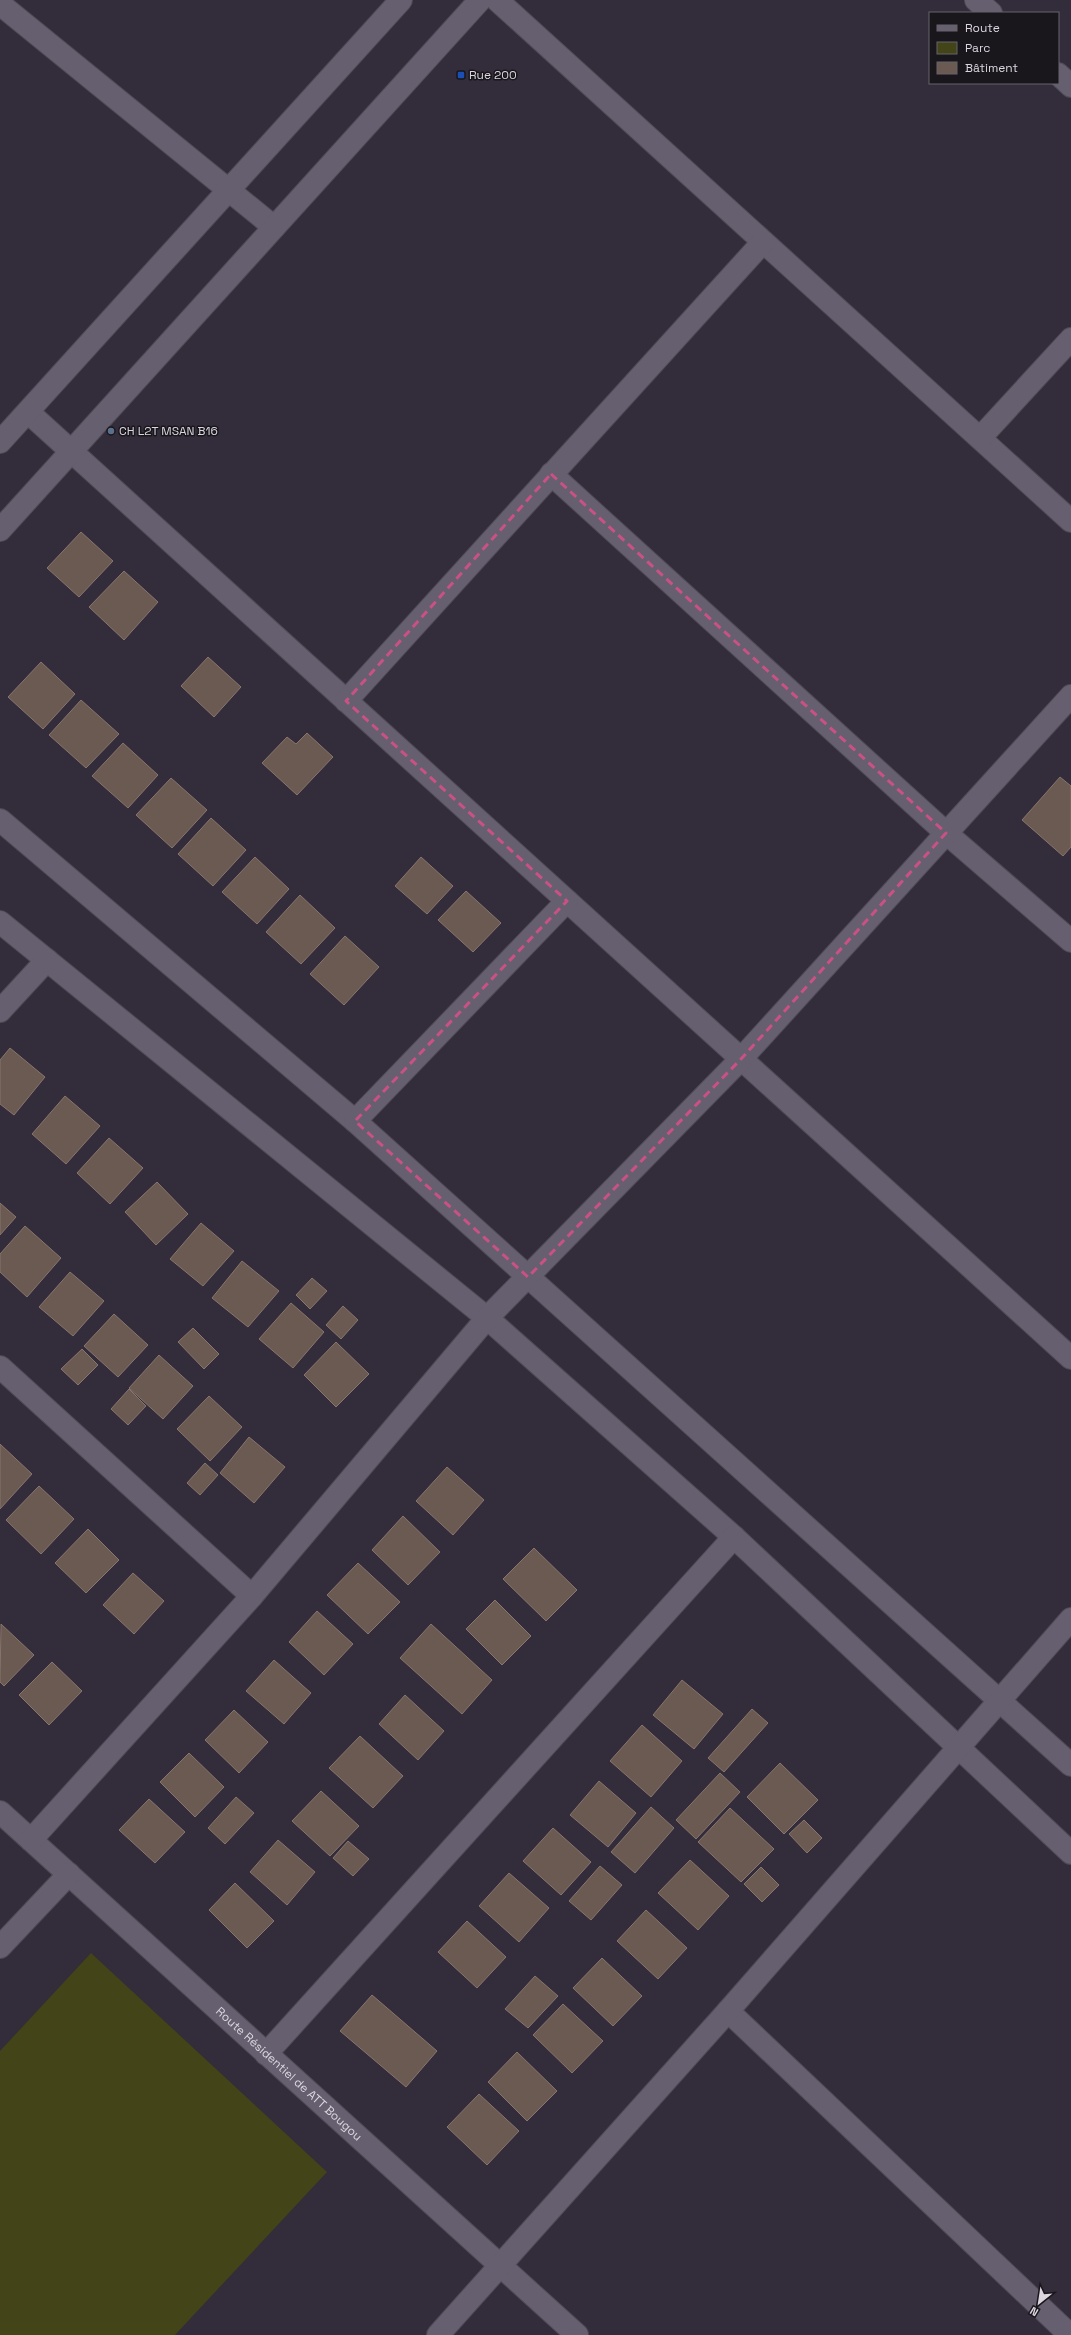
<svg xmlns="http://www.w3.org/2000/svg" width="1071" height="2335" viewBox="0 0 1071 2335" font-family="'Space Grotesk',sans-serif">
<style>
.green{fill:#434418}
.building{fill:#6b5a52;stroke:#88756d}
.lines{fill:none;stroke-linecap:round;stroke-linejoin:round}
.minor-casing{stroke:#504a56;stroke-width:24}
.minor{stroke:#665f6f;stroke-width:22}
.marked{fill:none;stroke:#ca5183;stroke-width:3;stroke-dasharray:8 5;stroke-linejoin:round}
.transit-dot{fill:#1a4fb4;stroke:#19161c;stroke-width:1.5}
.service-dot{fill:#5c6f8a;stroke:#19161c;stroke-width:1.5}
.labels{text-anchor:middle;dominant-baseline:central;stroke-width:3;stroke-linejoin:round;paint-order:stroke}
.poi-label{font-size:12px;fill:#dbd6e0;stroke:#19161c;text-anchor:start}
.street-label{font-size:12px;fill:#dbd6e0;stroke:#19161c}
</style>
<rect width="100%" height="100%" fill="#332c3a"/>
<polygon class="green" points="91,1953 327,2172 175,2335 0,2335 0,2051"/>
<g class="building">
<polygon points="81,532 113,561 79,597 47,568"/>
<polygon points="124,571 158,602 124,640 89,607"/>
<polygon points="208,657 241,687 214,717 181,686"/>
<polygon points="41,662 75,694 43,729 8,697"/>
<polygon points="81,700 119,734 86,768 49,735"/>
<polygon points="307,733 333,757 297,795 262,763 287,737 296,744"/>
<polygon points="123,743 158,775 128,808 92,776"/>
<polygon points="1060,777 1071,786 1071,847 1063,856 1022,820"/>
<polygon points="171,778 207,810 172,848 136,815"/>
<polygon points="211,818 246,850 213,886 178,854"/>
<polygon points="255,857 289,889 257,924 222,892"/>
<polygon points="421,857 453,886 427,914 395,886"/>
<polygon points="466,891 501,923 473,952 438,920"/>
<polygon points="300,895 335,928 301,964 266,932"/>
<polygon points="345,936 379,967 344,1005 310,974"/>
<polygon points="10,1048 45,1077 14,1115 0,1104 0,1060"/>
<polygon points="65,1096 100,1126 66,1164 32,1134"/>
<polygon points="109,1138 143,1168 110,1204 77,1173"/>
<polygon points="157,1182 188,1214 156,1245 125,1212"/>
<polygon points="0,1203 16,1217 0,1235"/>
<polygon points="201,1223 234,1251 203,1286 170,1259"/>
<polygon points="25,1226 61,1258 27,1297 0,1272 0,1254"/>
<polygon points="242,1261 279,1291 248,1327 212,1298"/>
<polygon points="70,1272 104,1301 73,1336 39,1307"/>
<polygon points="312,1278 327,1291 310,1309 296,1295"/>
<polygon points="291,1303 324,1332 293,1368 259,1339"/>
<polygon points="343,1306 358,1320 341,1339 326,1325"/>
<polygon points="114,1314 148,1345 118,1377 84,1346"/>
<polygon points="193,1328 219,1354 204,1369 178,1342"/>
<polygon points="336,1342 369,1374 336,1407 304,1375"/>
<polygon points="82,1349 98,1365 78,1385 61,1369"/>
<polygon points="159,1355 193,1386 163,1419 129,1388"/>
<polygon points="129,1389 146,1406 128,1425 111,1409"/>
<polygon points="209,1396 242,1427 210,1461 177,1429"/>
<polygon points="249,1437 285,1467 254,1503 220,1473"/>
<polygon points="0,1444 32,1474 0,1509"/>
<polygon points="205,1463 218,1475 200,1495 187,1483"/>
<polygon points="447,1467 484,1500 453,1535 416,1501"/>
<polygon points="39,1486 74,1519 41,1554 6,1520"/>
<polygon points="403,1516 440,1552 408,1585 372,1550"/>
<polygon points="88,1529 119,1560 86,1593 55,1563"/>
<polygon points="534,1548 577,1590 546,1621 503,1579"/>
<polygon points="358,1563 400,1602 368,1634 327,1595"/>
<polygon points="133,1573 164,1601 134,1634 103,1605"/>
<polygon points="495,1600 531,1636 502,1665 466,1629"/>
<polygon points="317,1611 353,1644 324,1675 289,1642"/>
<polygon points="1,1624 34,1655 4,1686 0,1682"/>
<polygon points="431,1624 492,1680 462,1714 400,1658"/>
<polygon points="274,1660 311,1693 284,1724 246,1691"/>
<polygon points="52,1662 82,1691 49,1725 19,1695"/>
<polygon points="682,1680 723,1714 694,1749 653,1715"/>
<polygon points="405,1695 444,1731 418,1760 379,1724"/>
<polygon points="752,1709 768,1723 724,1772 708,1758"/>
<polygon points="234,1710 268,1742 239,1773 205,1740"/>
<polygon points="642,1725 682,1761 651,1797 610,1761"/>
<polygon points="360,1736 403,1776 373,1808 329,1768"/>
<polygon points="189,1753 224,1787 195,1817 160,1782"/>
<polygon points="780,1763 818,1800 784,1834 747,1797"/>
<polygon points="720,1773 740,1792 696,1839 676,1820"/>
<polygon points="599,1781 636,1813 608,1847 570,1815"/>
<polygon points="321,1791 359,1826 330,1856 292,1821"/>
<polygon points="236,1797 254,1813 225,1844 208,1828"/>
<polygon points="149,1799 185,1832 155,1863 119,1830"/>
<polygon points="651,1807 674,1828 635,1873 611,1852"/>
<polygon points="730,1808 774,1849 741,1882 698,1842"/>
<polygon points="804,1820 822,1838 807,1853 789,1834"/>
<polygon points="553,1828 591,1862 561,1895 523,1861"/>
<polygon points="278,1840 315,1872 287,1905 250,1872"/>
<polygon points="348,1841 369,1859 353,1876 333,1858"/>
<polygon points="690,1860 729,1896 698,1930 658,1893"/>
<polygon points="600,1866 622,1885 591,1920 569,1901"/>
<polygon points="761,1867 779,1885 762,1902 744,1884"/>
<polygon points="509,1873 549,1908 519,1942 479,1906"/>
<polygon points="235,1883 274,1921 247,1948 209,1910"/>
<polygon points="646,1910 687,1948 658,1979 617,1941"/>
<polygon points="467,1921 506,1957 477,1988 438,1952"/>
<polygon points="602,1958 642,1996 613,2026 573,1988"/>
<polygon points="535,1976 558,1996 528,2028 505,2009"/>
<polygon points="372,1995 437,2051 406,2087 340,2031"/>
<polygon points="563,2004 603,2041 572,2073 533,2035"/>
<polygon points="517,2052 557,2091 527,2121 488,2082"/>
<polygon points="479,2094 519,2131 487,2165 447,2127"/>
</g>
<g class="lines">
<defs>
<g id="minor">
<polyline points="497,0 1071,521"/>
<polyline points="976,0 991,13"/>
<polyline points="0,4 274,227"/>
<polyline points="1058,74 1071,86"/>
<polyline points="28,412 1071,1358"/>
<polyline points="980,438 1071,339"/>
<polyline points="0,442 401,0"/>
<polyline points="551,474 946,833 1071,941"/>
<polyline points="0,530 480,0"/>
<polyline points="346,701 763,242"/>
<polyline points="0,820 355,1121 1071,1765"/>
<polyline points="0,922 487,1318 734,1537 1071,1853"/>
<polyline points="0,1011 47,960"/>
<polyline points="355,1121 567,901"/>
<polyline points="0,1367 252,1596"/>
<path id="s1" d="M0,1812L577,2335"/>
<polyline points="31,1840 252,1596 487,1318 741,1059 1071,696"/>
<polyline points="0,1947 69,1874"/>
<polyline points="728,2011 1070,2335"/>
<polyline points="266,2054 734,1537"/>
<polyline points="438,2335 728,2011 1071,1619"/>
</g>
</defs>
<use href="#minor" class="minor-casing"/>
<use href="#minor" class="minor"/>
</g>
<path class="marked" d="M551,474L946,833L741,1059L528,1277L355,1121L567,901L346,701Z"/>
<rect class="transit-dot" x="457" y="71" width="8" height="8" rx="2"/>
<circle class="service-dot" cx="111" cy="431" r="4"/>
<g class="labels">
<g class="poi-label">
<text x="469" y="75">Rue 200</text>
<text x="119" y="431">CH L2T MSAN B16</text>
</g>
<g class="street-label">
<text stroke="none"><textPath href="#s1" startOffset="390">Route Résidentiel de ATT Bougou</textPath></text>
</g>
</g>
<rect x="929" y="12" width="130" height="72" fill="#19161c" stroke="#67636a"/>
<rect x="937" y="25" width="20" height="6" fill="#665f6f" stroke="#67636a"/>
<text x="965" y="32" font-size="12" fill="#dbd6e0">Route</text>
<rect x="937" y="42" width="20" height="12" fill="#434418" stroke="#67636a"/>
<text x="965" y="52" font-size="12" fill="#dbd6e0">Parc</text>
<rect x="937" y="62" width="20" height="12" fill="#6b5a52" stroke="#67636a"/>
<text x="965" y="72" font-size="12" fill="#dbd6e0">Bâtiment</text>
<g transform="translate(1039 2303) rotate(210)" stroke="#19161c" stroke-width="3" paint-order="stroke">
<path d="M0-3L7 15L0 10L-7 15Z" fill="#dbd6e0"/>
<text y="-6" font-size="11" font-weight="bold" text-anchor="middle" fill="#dbd6e0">N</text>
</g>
</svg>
